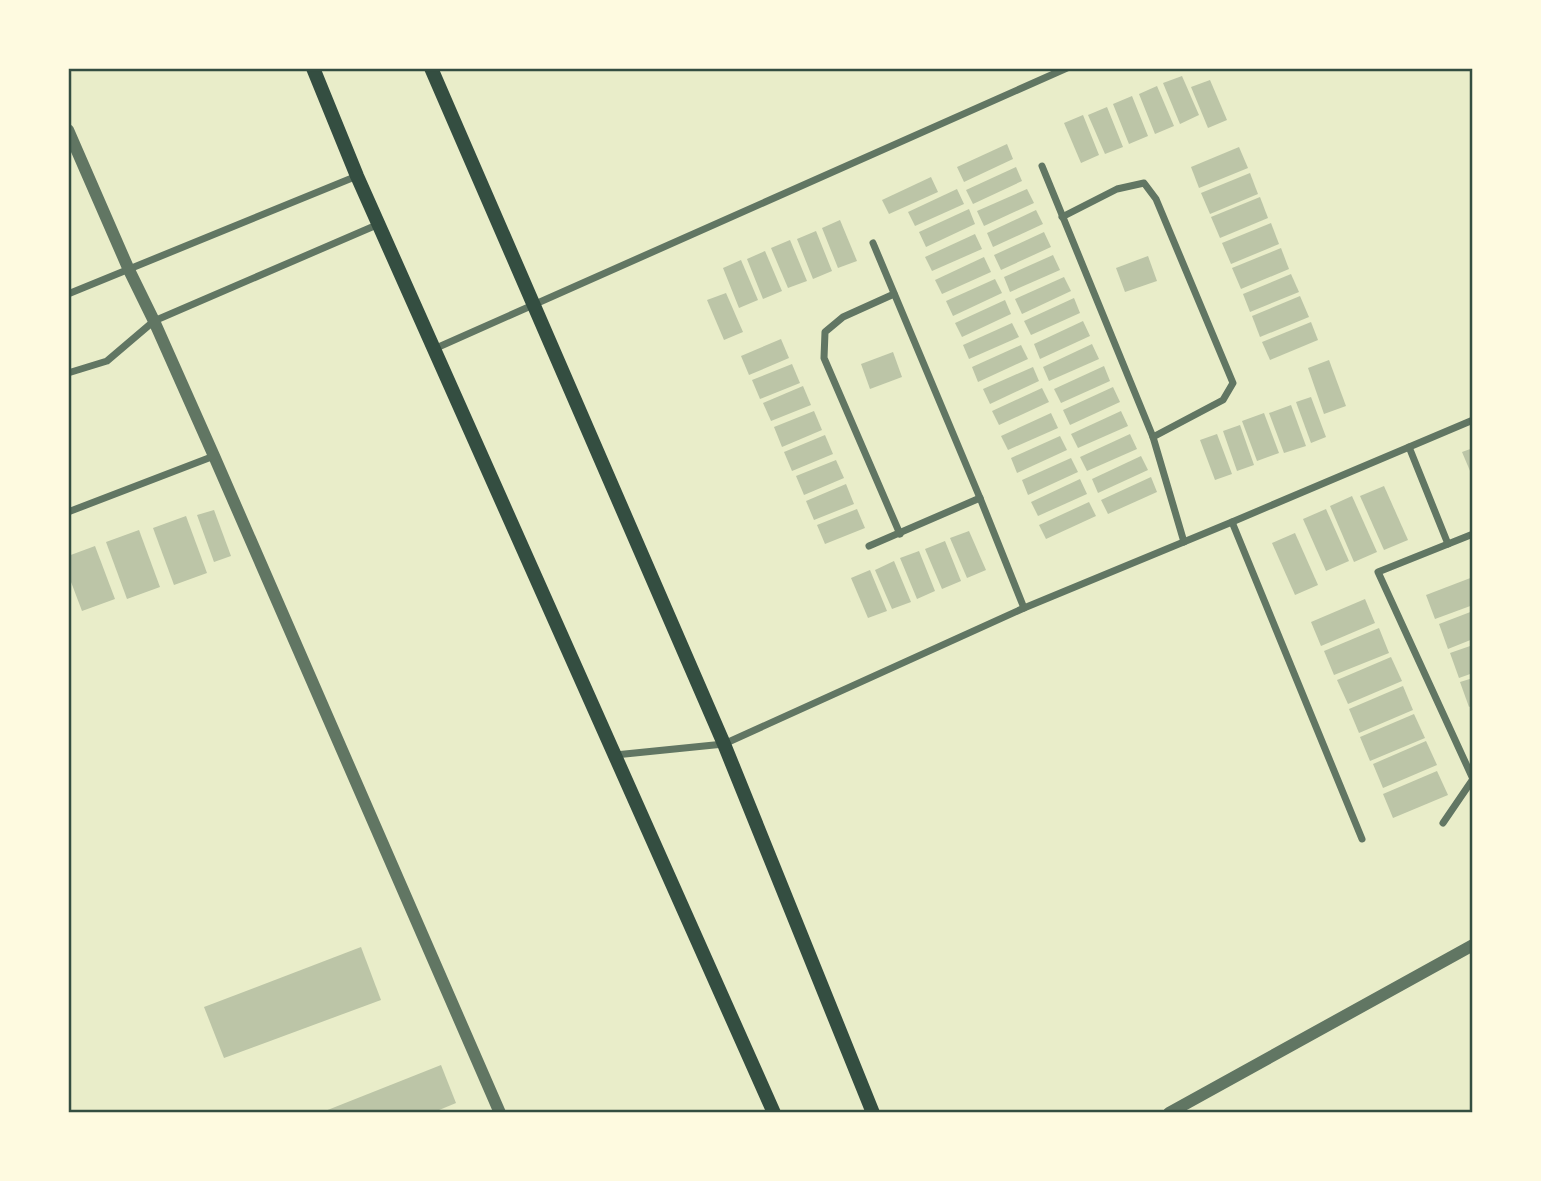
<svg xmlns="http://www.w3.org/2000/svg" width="1541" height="1181" viewBox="0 0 1541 1181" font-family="Helvetica,sans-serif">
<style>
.building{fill:#bcc5a7}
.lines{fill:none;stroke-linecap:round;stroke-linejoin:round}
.minor{stroke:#617663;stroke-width:7}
.tertiary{stroke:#617663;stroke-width:12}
.secondary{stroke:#344e41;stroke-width:14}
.neatline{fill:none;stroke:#344e41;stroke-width:2.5}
</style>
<rect width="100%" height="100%" fill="#e9edc9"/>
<g class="building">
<polygon points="1182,76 1199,115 1180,124 1163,83"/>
<polygon points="1210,80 1227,120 1208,128 1191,87"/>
<polygon points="1157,86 1174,126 1155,134 1139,94"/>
<polygon points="1132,96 1148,136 1129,144 1113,104"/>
<polygon points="1107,107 1123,147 1105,154 1088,115"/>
<polygon points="1083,115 1099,155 1081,163 1064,123"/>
<polygon points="1007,144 1013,159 964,182 957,167"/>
<polygon points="1239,147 1248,168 1199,188 1191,167"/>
<polygon points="1016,167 1022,181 973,204 966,190"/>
<polygon points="1250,173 1258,194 1210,214 1201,193"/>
<polygon points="931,177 938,192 889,214 882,200"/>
<polygon points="957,189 964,204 915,226 908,212"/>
<polygon points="1027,189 1034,203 984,226 977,211"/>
<polygon points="1260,197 1268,218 1220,238 1211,217"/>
<polygon points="969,209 975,224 926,247 919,232"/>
<polygon points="1036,210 1043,224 993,247 987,233"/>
<polygon points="840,220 857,261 838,268 822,228"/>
<polygon points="1271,223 1279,244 1231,264 1222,243"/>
<polygon points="816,231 832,271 813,279 797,239"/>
<polygon points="1044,232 1051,247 1001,270 994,255"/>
<polygon points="975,234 982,249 932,271 925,257"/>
<polygon points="790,240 807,281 788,288 771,248"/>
<polygon points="1281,248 1289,269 1241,289 1232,268"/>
<polygon points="765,251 782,291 763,299 747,259"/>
<polygon points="1053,255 1060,270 1010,292 1004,277"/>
<polygon points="1148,256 1157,281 1125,292 1116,268"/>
<polygon points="984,257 991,272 942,294 935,280"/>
<polygon points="741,260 758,300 739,308 723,268"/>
<polygon points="1291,274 1299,292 1250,312 1243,294"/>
<polygon points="1064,277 1071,291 1022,314 1015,299"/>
<polygon points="995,279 1002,293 953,316 946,301"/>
<polygon points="726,293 743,332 724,340 707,300"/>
<polygon points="1300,296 1309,317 1260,337 1252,316"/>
<polygon points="1074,298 1080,313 1031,335 1024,321"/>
<polygon points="1005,300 1011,314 962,337 955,323"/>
<polygon points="1083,321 1090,336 1040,359 1034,344"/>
<polygon points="1311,322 1318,340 1270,360 1262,342"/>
<polygon points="1012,323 1019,337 969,359 963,345"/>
<polygon points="781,339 789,358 749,375 741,356"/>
<polygon points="1092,344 1099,359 1049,381 1043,367"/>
<polygon points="1021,345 1028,359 978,382 972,367"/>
<polygon points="893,352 902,377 870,389 861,364"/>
<polygon points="1329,360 1346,406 1324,414 1308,368"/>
<polygon points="792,364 800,383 760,399 752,380"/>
<polygon points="1104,366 1110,381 1061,403 1054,389"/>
<polygon points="1033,367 1039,381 990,404 983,389"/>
<polygon points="803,386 811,405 771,421 763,403"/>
<polygon points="1113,387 1120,402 1070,425 1063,410"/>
<polygon points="1042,388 1049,402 999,425 992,411"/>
<polygon points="1311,397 1326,437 1311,443 1296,402"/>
<polygon points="1291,405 1306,446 1284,453 1269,413"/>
<polygon points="814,411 822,430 782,447 774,427"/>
<polygon points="1121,411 1128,426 1078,448 1071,434"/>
<polygon points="1051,413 1058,428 1008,450 1001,436"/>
<polygon points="1264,413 1279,453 1257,461 1242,421"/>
<polygon points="1240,425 1254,465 1237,471 1223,431"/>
<polygon points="1130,434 1137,449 1087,471 1080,457"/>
<polygon points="1217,434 1232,474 1215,480 1200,440"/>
<polygon points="825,435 833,454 792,471 784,452"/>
<polygon points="1060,436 1067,450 1017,473 1011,458"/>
<polygon points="1473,448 1473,478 1462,452"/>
<polygon points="1141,456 1148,470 1098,493 1092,479"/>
<polygon points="1071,458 1078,472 1028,495 1022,480"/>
<polygon points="836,460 844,478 804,495 796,476"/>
<polygon points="1151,477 1157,492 1108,514 1101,500"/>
<polygon points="1080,479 1087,494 1038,516 1031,502"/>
<polygon points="846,484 854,504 814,520 806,501"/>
<polygon points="1384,486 1408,540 1384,550 1360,496"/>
<polygon points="1352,496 1377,552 1354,562 1330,506"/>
<polygon points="1089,502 1096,516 1046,539 1039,525"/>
<polygon points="857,509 865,528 825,544 817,525"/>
<polygon points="1326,509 1349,561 1326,571 1303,519"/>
<polygon points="214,510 231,556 214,562 197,515"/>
<polygon points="186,516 207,573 174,585 153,528"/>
<polygon points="139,530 160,587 127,599 106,542"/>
<polygon points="969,531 986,570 967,578 950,538"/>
<polygon points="1295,533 1318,585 1295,595 1272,543"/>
<polygon points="945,541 961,581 942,589 925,549"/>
<polygon points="95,546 115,599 82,611 68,574 68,556"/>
<polygon points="919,551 935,591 917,599 900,558"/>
<polygon points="894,561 911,602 892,609 875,570"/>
<polygon points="870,570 887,611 868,618 851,578"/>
<polygon points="1473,577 1473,605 1435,619 1426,595"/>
<polygon points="1365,599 1375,623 1321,646 1311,622"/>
<polygon points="1473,611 1473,639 1448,649 1439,624"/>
<polygon points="1379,628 1389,653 1334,675 1324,651"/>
<polygon points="1473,645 1473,673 1459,678 1450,653"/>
<polygon points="1391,657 1402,681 1348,704 1337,680"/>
<polygon points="1473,678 1473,705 1469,707 1460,682"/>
<polygon points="1403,686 1413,710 1359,733 1349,709"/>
<polygon points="1414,714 1425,738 1370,761 1360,737"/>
<polygon points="1426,741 1437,765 1383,788 1373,764"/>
<polygon points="1437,771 1448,795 1393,818 1383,794"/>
<polygon points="361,947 381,1000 224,1058 204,1007"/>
<polygon points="441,1065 456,1103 432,1113 320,1113"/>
</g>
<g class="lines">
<g class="minor">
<polyline points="1042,166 1153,437 1184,542"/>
<polyline points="1062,217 1117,189 1144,183 1156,199 1233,383 1223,400 1153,437"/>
<polyline points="873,243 980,498 1024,608"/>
<polyline points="68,294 357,176"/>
<polyline points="894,294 843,317 825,332 824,358 900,534"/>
<polyline points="434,349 1067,68"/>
<polyline points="68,373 107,361 154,321 379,224"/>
<polyline points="1409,447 1448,544"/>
<polyline points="68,512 214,456"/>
<polyline points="1232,522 1362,839"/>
<polyline points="1473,534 1378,572 1473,779"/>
<polyline points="869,546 980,498"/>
<polyline points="615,755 724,744 1024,608 1232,522 1473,420"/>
<polyline points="1443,823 1473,779"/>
</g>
<g class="tertiary">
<polyline points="68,130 129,270 154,321 214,456 500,1113"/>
<polyline points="1169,1113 1473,945"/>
</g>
<g class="secondary">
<polyline points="313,68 357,176 774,1113"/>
<polyline points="431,68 724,744 873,1113"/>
</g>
</g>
<rect width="1541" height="1181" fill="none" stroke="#fefae0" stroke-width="140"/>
<rect x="70" y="70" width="1401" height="1041" class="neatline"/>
</svg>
